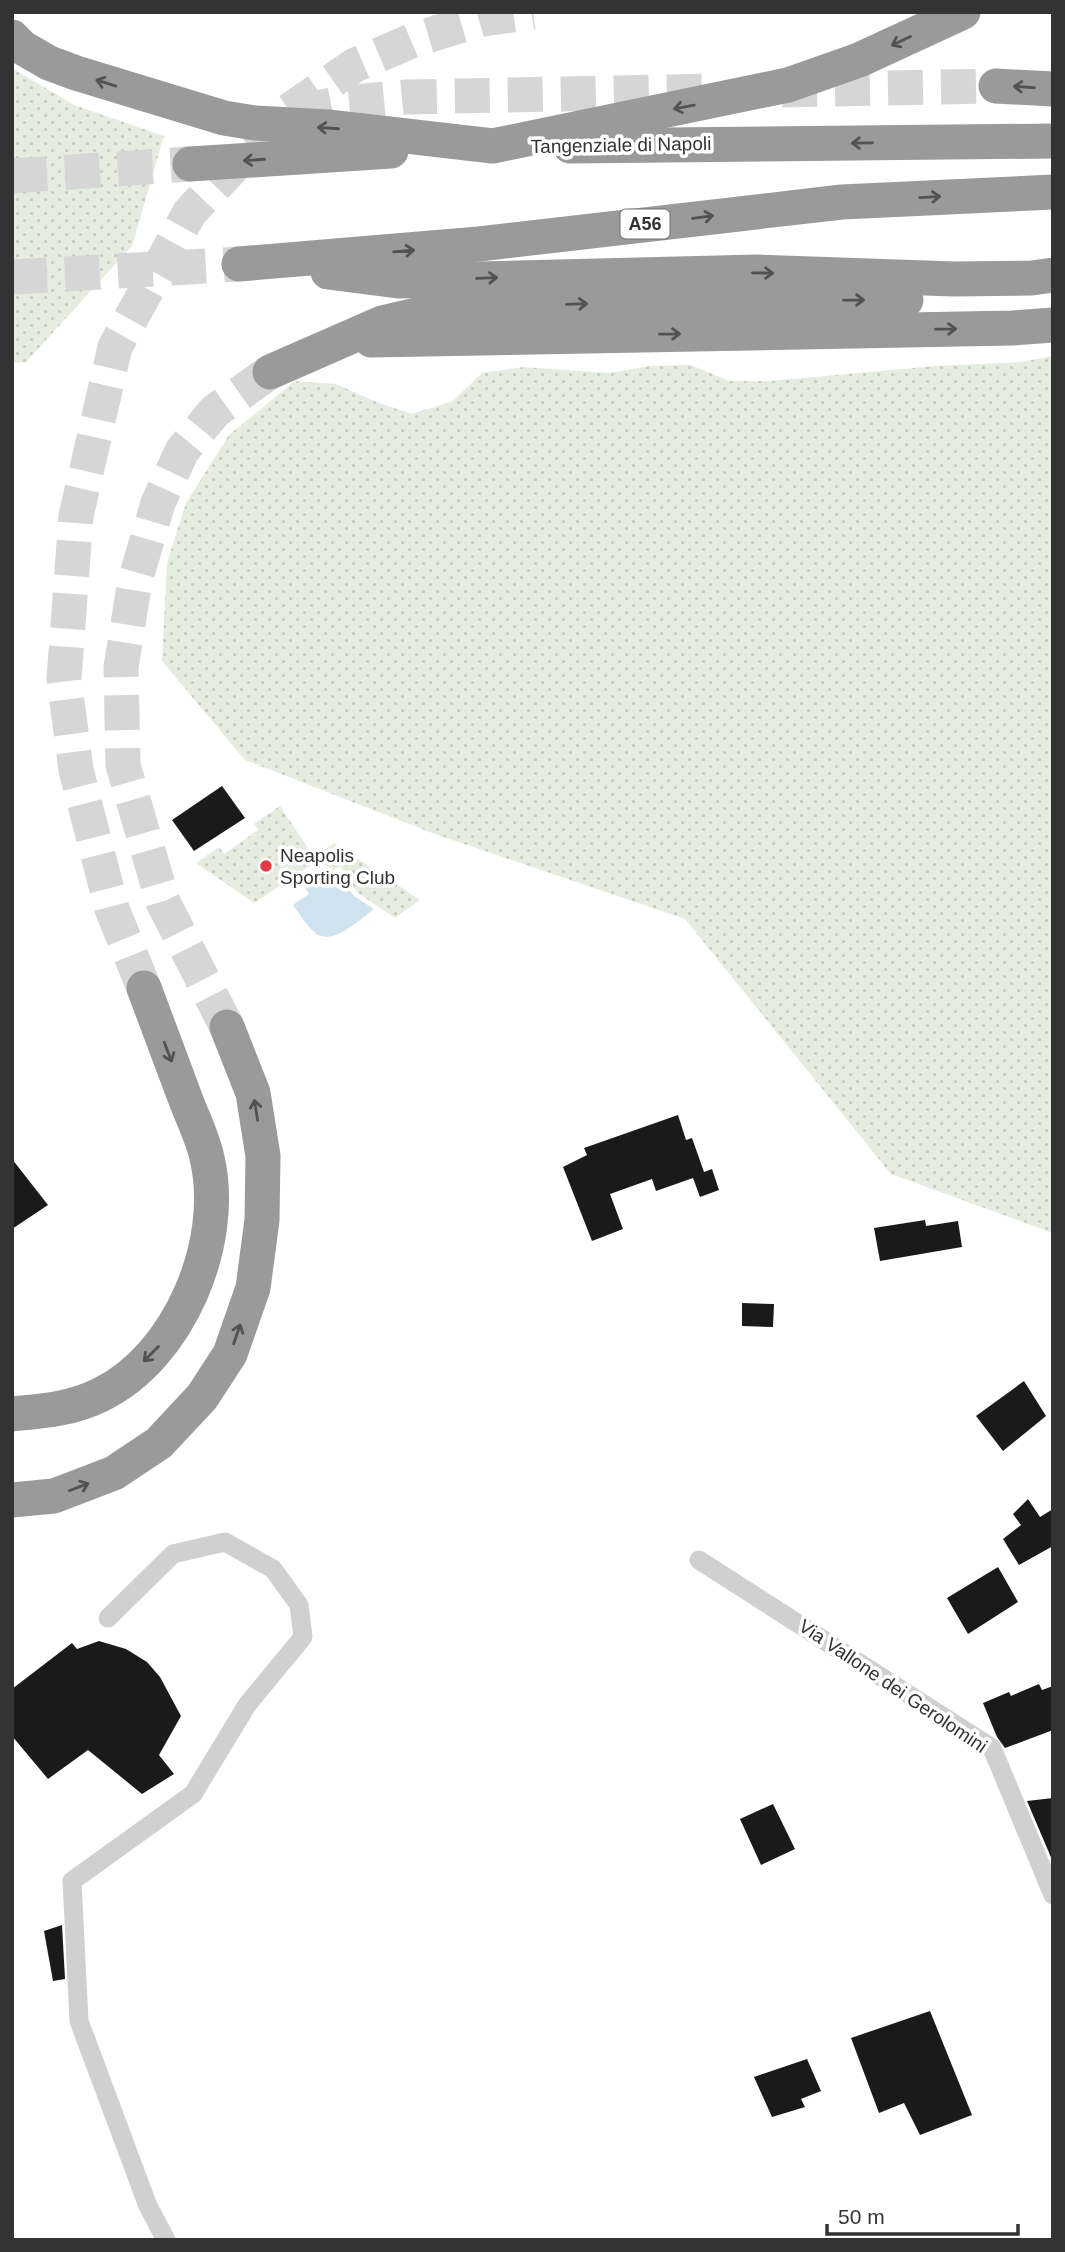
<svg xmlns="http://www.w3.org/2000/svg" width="1065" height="2252" viewBox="0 0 1065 2252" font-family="Arial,sans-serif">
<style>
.green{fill:url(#green-dots)}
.water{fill:#cfe2ee}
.building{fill:#1a1a1a}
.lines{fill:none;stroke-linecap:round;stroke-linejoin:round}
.motorway-tunnel{stroke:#d6d6d6;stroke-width:35;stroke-dasharray:35 18;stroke-linecap:butt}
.minor{stroke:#d0d0d0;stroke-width:19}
.motorway{stroke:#9a9a9a;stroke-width:35}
.oneway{stroke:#525252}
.poi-dot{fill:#e63946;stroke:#fff;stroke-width:2.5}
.labels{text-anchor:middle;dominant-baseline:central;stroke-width:7;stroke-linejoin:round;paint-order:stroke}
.shield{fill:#fff;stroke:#707070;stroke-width:2}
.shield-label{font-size:18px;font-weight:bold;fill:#333}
.street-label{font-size:19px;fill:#333;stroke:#fff}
.poi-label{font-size:19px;fill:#333;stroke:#fff;text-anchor:start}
</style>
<defs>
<pattern id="green-dots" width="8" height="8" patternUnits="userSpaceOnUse" patternTransform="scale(1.75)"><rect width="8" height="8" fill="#e6ecdf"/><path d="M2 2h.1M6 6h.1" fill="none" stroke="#c6cbc0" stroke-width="1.8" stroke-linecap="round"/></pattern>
</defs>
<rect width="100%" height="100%" fill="#fff"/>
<g class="green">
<polygon points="12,68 74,105 164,136 132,246 26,362 12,363"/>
<polygon points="1053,356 1053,1233 891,1174 685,919 435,834 245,760 162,661 167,563 186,503 229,435 295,381 336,384 374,401 412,414 453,401 482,373 524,367 609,373 650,366 691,365 729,381 770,381 936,366 1021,362"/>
<polygon points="280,806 314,857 334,843 420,900 395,918 358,893 340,866 334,870 317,861 254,903 196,863 219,847 224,854 258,830 254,824"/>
</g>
<path class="water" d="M338,874L354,896L374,909C360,919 332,948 314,932C306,925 299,913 293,905L309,894L306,889L309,880L318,879L324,884Z"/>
<g class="building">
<polygon points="222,786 245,818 194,851 172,820"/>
<polygon points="678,1115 686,1140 692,1138 704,1172 712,1169 719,1190 700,1197 693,1178 656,1191 652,1179 610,1194 623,1229 592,1241 563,1167 587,1155 584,1148"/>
<polygon points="12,1159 48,1205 12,1229"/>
<polygon points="925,1220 926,1226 958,1221 962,1247 880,1261 874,1228"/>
<polygon points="742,1303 774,1304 773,1327 742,1326"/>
<polygon points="1024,1381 1046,1416 1003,1451 976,1416"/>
<polygon points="1028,1499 1040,1517 1053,1509 1053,1546 1019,1565 1003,1539 1021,1525 1013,1514"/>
<polygon points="998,1567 1018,1602 968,1634 947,1598"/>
<polygon points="99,1641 126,1649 147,1662 160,1677 181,1716 159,1755 174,1774 142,1794 88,1750 48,1779 12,1736 12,1689 72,1643 77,1649"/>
<polygon points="1039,1684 1042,1690 1053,1686 1053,1730 1005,1748 997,1737 983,1703 1009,1692 1011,1696"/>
<polygon points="1053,1798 1053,1862 1027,1801"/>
<polygon points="773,1804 795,1849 761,1865 740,1819"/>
<polygon points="62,1925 65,1979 53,1981 44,1931"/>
<polygon points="930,2011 972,2115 920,2135 904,2103 879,2113 851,2038"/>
<polygon points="807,2059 821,2091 801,2099 805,2107 772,2117 754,2077"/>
</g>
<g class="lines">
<g class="motorway-tunnel">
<polyline points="782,90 996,86"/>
<polyline points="297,112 342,103 406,97 716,91"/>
<polyline points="12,176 190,164"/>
<polyline points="12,277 239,264"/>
<polyline points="144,988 112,909 76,770 64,679 76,516 115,347 190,212 283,115 355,65 416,39 483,19 533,12"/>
<polyline points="227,1027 163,902 123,765 121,667 135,581 158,503 182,451 215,411 270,372"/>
</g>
<g class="minor">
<polyline points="699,1560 992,1748 1053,1895"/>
<polyline points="108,1618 173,1554 225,1542 273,1569 299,1605 303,1637 247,1705 193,1794 72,1881 79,2021 148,2206 166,2240"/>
</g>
<g class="motorway">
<polyline points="12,37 23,48 49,63 76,73 224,118 255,123 328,127 493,146 788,85 859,60 963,12"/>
<polyline points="996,86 1053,89"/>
<polyline points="570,146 1053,141"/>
<polyline points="190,164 391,151"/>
<polyline points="239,264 479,244 842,202 1053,192"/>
<polyline points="328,272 398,281 757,272 954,279 1032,278 1053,275"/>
<polyline points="371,340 1013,328 1053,325"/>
<polyline points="270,372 382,323 433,311 607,303 906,300"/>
<path d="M12,1414C43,1411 72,1409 100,1395C179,1357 227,1242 207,1158C203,1139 194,1121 187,1103C173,1065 158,1026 144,988"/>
<polyline points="12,1500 54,1496 114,1473 159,1443 202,1397 230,1354 253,1288 262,1220 263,1156 253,1093 227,1027"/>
</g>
</g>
<defs><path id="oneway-shaft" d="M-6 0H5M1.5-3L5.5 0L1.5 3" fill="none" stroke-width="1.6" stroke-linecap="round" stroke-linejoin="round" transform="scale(1.75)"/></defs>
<g class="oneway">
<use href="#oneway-shaft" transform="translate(901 41) rotate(155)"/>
<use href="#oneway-shaft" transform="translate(106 83) rotate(-163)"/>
<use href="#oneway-shaft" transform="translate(1024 87) rotate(-176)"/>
<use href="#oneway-shaft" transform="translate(684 107) rotate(170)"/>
<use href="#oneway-shaft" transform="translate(328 128) rotate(-176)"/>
<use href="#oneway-shaft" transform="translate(862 143) rotate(179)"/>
<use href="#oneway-shaft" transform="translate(254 160) rotate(176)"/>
<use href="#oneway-shaft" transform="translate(930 197) rotate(-3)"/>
<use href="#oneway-shaft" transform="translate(703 217) rotate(-7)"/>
<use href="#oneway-shaft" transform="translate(404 251) rotate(-5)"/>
<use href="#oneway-shaft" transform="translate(763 273) rotate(1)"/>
<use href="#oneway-shaft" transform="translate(487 278) rotate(-2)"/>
<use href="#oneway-shaft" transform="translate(854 300) rotate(-1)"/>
<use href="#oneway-shaft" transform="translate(577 304) rotate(-2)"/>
<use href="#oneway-shaft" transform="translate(946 329) rotate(-1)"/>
<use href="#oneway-shaft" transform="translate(670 334) rotate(-1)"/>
<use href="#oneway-shaft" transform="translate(168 1052) rotate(69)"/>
<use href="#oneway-shaft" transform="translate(256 1110) rotate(-99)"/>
<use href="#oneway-shaft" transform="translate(237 1334) rotate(-71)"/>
<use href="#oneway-shaft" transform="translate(151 1354) rotate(135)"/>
<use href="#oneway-shaft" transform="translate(79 1487) rotate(-21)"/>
</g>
<circle class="poi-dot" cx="266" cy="866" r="7"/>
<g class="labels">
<rect class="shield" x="620.5" y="209.5" width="49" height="29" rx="5"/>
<g class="shield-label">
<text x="645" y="224">A56</text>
</g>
<g class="street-label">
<text transform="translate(621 145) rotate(-1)">Tangenziale di Napoli</text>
<text transform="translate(893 1686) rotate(34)">Via Vallone dei Gerolomini</text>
</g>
<g class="poi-label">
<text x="280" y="855">Neapolis<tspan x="280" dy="22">Sporting Club</tspan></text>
</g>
</g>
<rect width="1065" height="2252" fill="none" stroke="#333333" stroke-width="28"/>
<path d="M827 2224v10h191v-10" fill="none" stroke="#333333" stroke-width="3.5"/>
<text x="838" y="2224" font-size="21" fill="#333333" stroke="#ffffff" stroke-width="5" paint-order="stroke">50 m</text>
</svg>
